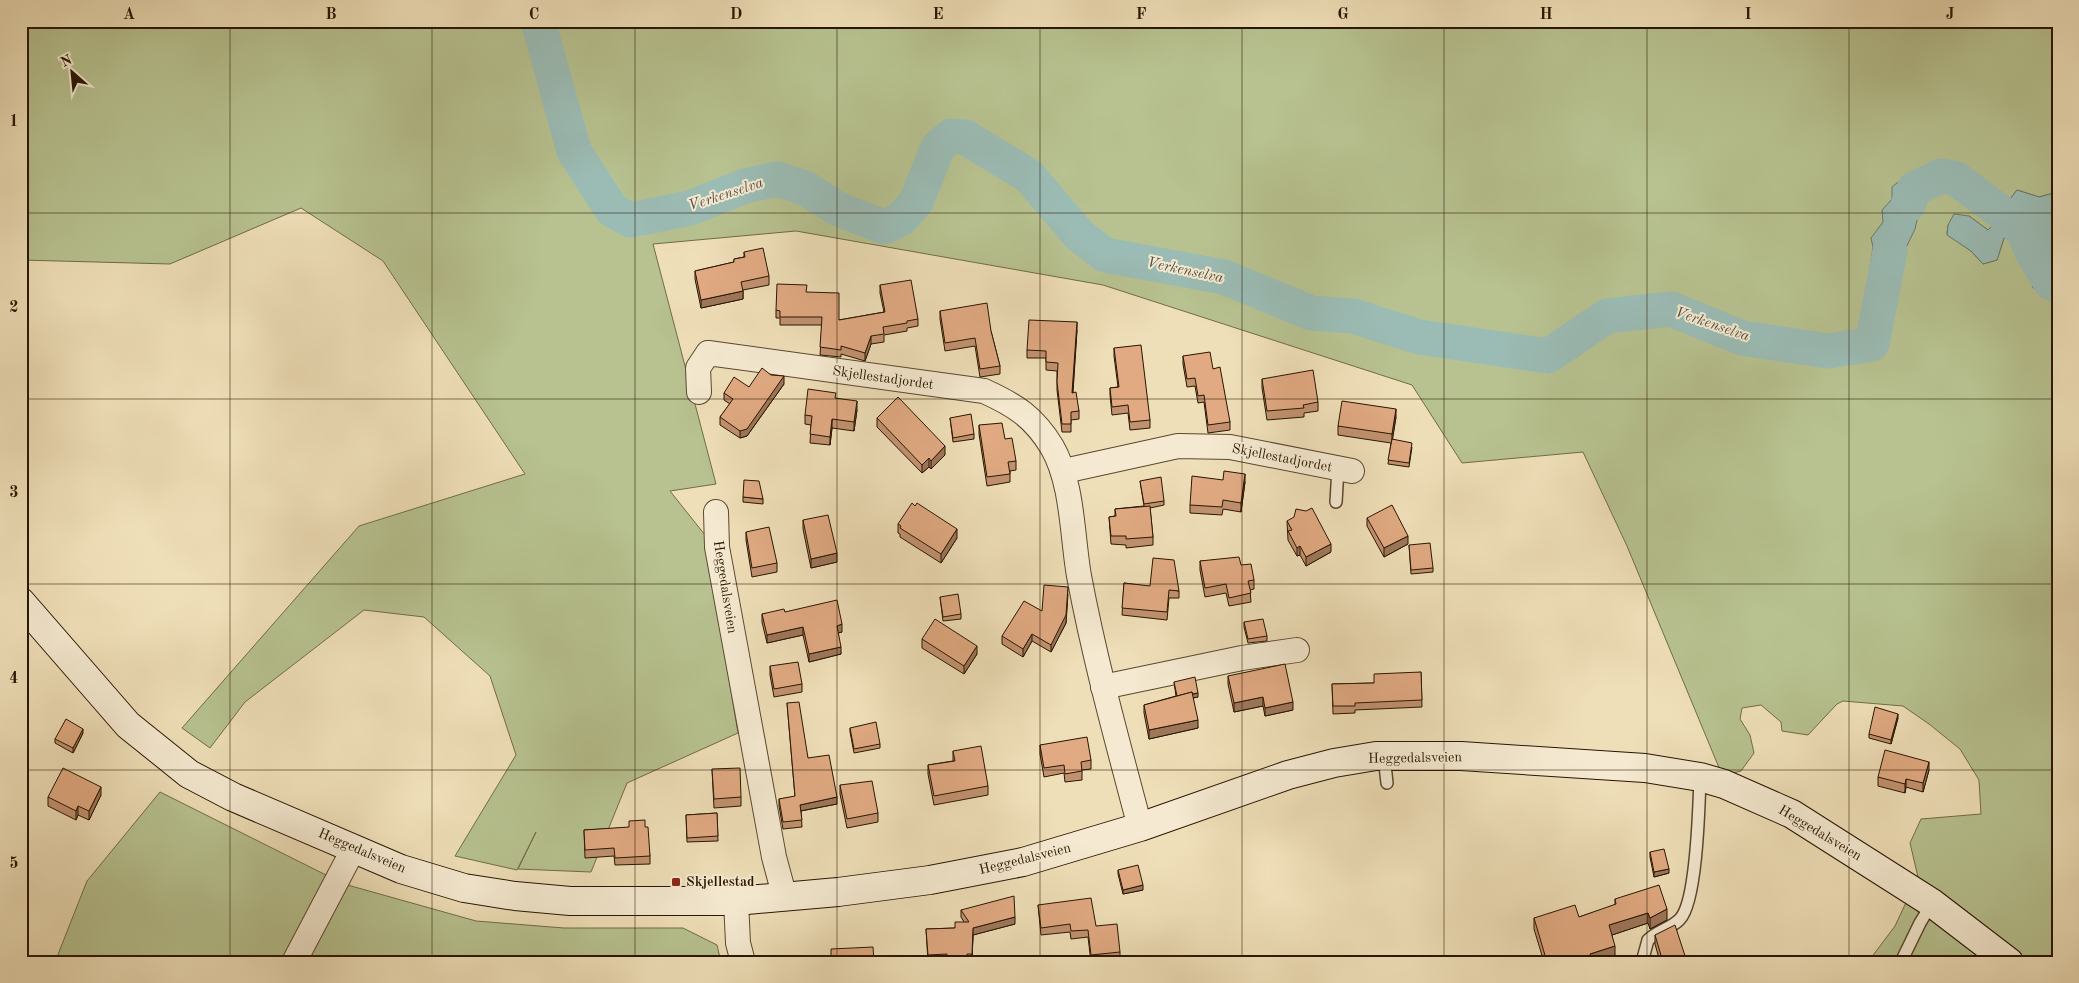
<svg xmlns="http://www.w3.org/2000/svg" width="2079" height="983" viewBox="0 0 2079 983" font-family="'Old Standard TT',serif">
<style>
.green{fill:#b7c290;stroke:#706c48}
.water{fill:#9bbcb5;stroke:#6d796d}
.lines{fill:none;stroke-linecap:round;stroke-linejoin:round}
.river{stroke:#9bbcb5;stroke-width:35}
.lane-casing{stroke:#5a482f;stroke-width:14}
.street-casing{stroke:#5a482f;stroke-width:26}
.secondary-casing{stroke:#281501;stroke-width:30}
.lane{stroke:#f5ead1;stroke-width:11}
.street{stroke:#f5ead1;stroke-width:24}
.secondary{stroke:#f5ead1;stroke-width:28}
.wall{fill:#c29270;stroke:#281501}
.shaded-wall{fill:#9e775b;stroke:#281501}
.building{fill:#e1aa82;stroke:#281501}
.grid{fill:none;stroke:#281501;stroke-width:1;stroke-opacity:0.55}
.poi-dot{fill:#8f2418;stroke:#f5ead1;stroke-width:2}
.labels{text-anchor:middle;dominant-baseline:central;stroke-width:4;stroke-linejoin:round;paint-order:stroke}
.street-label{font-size:14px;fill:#281501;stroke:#f5ead1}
.poi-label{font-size:14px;font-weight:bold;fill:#281501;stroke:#f5ead1;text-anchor:start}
.water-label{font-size:15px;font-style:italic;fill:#504f40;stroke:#f5ead1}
.neatline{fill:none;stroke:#281501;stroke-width:2}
.grid-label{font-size:16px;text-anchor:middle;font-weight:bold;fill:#281501}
</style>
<rect width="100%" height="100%" fill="#efdfb8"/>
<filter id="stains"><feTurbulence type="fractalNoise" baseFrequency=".004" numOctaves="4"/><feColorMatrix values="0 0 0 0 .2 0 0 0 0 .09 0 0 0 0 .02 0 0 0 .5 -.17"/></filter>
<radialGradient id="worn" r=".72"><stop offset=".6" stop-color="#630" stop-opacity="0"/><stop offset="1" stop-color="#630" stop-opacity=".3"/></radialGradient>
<g class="green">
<polygon points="21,21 2058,21 2058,192 2039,197 2017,190 2007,203 1987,195 1975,202 1994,225 1988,230 1969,216 1948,225 1947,234 1971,251 1983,264 1997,260 2004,238 2014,240 2033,267 2033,288 2045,291 2058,269 2058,962 1868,962 1895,926 1918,877 1910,843 1921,819 1981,814 1979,780 1960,749 1929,724 1903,706 1843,701 1837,704 1808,735 1782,731 1781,722 1761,705 1742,708 1740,719 1750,735 1754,753 1741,771 1725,775 1720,770 1627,546 1583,452 1462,463 1412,385 1103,285 796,231 653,244 716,484 670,491 705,535 738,733 627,783 591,872 518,869 536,832 517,870 455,856 516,755 490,676 424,617 364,610 245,702 210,748 182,728 359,526 525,474 383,261 301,208 170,264 21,260"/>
<polygon points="160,792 344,884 476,921 564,928 683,928 717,945 721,962 55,962 87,881"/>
</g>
<g class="water">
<polygon points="1933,169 1941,176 1942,187 1930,193 1919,211 1915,229 1900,260 1889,294 1880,297 1874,295 1869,274 1873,247 1871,238 1883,222 1882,210 1892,199 1892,187 1903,178"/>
<polygon points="2017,190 2039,197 2058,192 2058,269 2045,291 2033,288 2033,267 2013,240 2004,238 1997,260 1983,264 1971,251 1947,235 1948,225 1954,214 1969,216 1988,230 1994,224 1975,202 1979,197 1987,195 2007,203"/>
</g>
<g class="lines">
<g class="river">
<polyline points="538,21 574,151 612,210 630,220 690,208 745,186 777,179 805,188 838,209 884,227 901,219 916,202 938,147 951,136 965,137 1029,176 1079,235 1105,255 1224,277 1311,313 1353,316 1419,337 1548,356 1607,316 1671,309 1742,338 1828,351 1872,344 1890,251"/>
<polyline points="1908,205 1914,189 1941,176 1955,178 2001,212 2023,231 2032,252 2050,282 2058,286"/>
</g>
<defs>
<g id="lane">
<polyline points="1336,502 1338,468"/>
<polyline points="1384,756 1387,783"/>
<path d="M1642,962L1648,940C1657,931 1672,928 1680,919C1697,901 1699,805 1700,777"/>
<polyline points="1901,962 1920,923 1932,903"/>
</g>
<g id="street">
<path d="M699,392L698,368L708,353L984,391C1015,405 1034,417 1052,447C1073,483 1072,536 1079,576C1095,661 1118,744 1140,827"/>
<polyline points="1064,471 1178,446 1230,447 1352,471"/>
<polyline points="716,512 717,547 774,857 785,898"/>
<polyline points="1103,687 1242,658 1297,650"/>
<polyline points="736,901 738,943 743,962"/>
<polyline points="294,962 354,848"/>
</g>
<polyline id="secondary" points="21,602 128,725 189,774 233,797 401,869 464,888 515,896 570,901 736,901 838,892 930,880 1023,862 1140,827 1288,775 1334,763 1376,756 1461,756 1645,768 1700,777 1724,784 1792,814 1932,903 2009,962"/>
</defs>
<use href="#lane" class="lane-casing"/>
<use href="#street" class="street-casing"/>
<use href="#secondary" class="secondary-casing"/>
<use href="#lane" class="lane"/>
<use href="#street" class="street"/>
<use href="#secondary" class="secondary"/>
</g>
<g class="wall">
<polygon points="744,252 769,276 769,285 743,290 743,299 701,308 695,279 695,271 734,262 734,259 744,257"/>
<polygon points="880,285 918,319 918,326 907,328 907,331 884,335 884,342 871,344 865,361 841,354 841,357 820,355 822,325 780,325 780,318 776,318 776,310 807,292 839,320 884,312 880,293"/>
<polygon points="940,311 991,331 1000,366 1000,374 980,377 975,346 945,351 940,319"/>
<polygon points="1077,330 1073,393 1079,411 1079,419 1071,420 1071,432 1062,432 1057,390 1057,371 1046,370 1046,358 1027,358 1027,350"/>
<polygon points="1114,348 1150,420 1150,428 1130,430 1128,413 1112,415 1110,395 1110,388 1118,387 1114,356"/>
<polygon points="1183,356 1213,369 1230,422 1230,430 1208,433 1204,402 1198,403 1195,386 1187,387 1183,364"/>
<polygon points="1262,379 1318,402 1318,411 1304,413 1304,417 1267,420 1262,388"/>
<polygon points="784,384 747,436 740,438 720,425 720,417 730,404 724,400 724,393 749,387"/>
<polygon points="836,398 857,410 854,431 832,428 830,445 810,443 811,425 805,424 805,415"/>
<polygon points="1396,417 1392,440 1412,447 1409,467 1388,464 1391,443 1338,435 1338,426"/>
<polygon points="877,418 945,455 931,469 929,467 922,473 877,427"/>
<polygon points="950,418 974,434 974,439 953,442"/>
<polygon points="979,425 1016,461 1016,470 1010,471 1010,482 987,486 979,434"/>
<polygon points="1223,480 1245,482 1241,512 1223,509 1222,515 1190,513 1190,505"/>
<polygon points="1140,481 1164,501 1164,505 1150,508 1153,537 1153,545 1126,548 1126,545 1111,544 1109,517 1115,516 1115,509 1144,506"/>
<polygon points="743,497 763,499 763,504 743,502"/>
<polygon points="1367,518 1408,544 1384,557 1367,526"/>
<polygon points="803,520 837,562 811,568 803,529"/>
<polygon points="1287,521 1331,552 1306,566 1300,555 1297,556 1288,540"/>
<polygon points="898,524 957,538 941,563 900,537 900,534 898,533"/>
<polygon points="746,532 777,563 777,572 752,577 746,540"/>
<polygon points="1409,545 1433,568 1433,572 1411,574"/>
<polygon points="1200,561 1241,565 1254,580 1254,589 1250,590 1251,602 1229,606 1226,593 1205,597 1200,570"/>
<polygon points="1124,583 1179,591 1179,598 1169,598 1167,620 1122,615"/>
<polygon points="1068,594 1066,623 1051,652 1032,641 1023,657 1002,644 1002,636"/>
<polygon points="940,597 961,614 961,619 943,621"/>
<polygon points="785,612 842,632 838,633 841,654 809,662 803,635 767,643 762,622 762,614"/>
<polygon points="1244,622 1267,636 1267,641 1248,643 1244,627"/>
<polygon points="922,639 977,654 964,674 922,648"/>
<polygon points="770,666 802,684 802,692 774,697 770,675"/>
<polygon points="1421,672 1422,707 1355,710 1355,713 1333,714 1332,684 1374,683"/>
<polygon points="1228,676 1293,710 1265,716 1263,706 1234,712 1228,684"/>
<polygon points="1174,682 1198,697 1193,698 1198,728 1149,739 1144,713 1144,705 1176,696"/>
<polygon points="787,703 808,758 837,804 801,811 802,827 783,829 779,806 779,799 795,797"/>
<polygon points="1898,718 1891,744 1869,738 1869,734"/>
<polygon points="850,728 880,744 880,748 854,753 850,732"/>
<polygon points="83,733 73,753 55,743 55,739"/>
<polygon points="1040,745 1091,760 1091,769 1082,770 1082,780 1065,782 1064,773 1044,777 1040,754"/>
<polygon points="953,751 988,786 988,795 934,805 928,774 928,765 953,761"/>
<polygon points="712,769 741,797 741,806 714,808"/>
<polygon points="1929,770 1923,792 1906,787 1905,793 1878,786 1878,777"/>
<polygon points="840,785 878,813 878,822 847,828 840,794"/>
<polygon points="101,795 89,820 78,815 76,820 48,806 48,797"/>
<polygon points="717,813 718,841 687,842 686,815"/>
<polygon points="645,827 650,856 650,864 615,865 614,856 585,858 584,830"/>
<polygon points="1650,852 1669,873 1654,877 1650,857"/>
<polygon points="1118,870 1143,890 1123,894 1118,874"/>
<polygon points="1615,899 1667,920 1650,929 1648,923 1612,935 1615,957 1599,962 1544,962 1534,929 1534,918 1579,917 1615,905"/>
<polygon points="1038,905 1096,926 1120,952 1120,960 1091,962 1088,937 1071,939 1070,932 1041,935"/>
<polygon points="961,910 1015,924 973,935 972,961 968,962 928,962 926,929 955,928 964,922 961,917"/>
<polygon points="1655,935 1687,962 1660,962 1655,944"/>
</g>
<g class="shaded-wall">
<polygon points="743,291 743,299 701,308 701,300"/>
<polygon points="1077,322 1077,330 1072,401 1072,393"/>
<polygon points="871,336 871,344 865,361 865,353"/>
<polygon points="784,376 784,384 747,436 740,438 740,431"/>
<polygon points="857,401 857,410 854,431 854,422"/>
<polygon points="1396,409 1396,417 1392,443 1392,434"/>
<polygon points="832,419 832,428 830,445 830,437"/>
<polygon points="945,446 945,455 931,469 931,461"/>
<polygon points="929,458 929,467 922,473 922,465"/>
<polygon points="1245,474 1245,482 1241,512 1241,503"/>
<polygon points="957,529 957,538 941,563 941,554"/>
<polygon points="1408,536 1408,544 1384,557 1384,548"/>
<polygon points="1331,544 1331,552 1306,566 1306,557"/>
<polygon points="1300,546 1300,555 1297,556 1297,548"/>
<polygon points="837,553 837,562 811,568 811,559"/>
<polygon points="1068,587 1066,623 1051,652 1051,645"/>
<polygon points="842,624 842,632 837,633 837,626"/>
<polygon points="803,627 803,635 767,643 767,635"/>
<polygon points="1032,634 1032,641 1023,657 1023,649"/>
<polygon points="977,646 977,654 964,674 964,666"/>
<polygon points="841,647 841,654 809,662 809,654"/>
<polygon points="1198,693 1198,697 1177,701 1177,697"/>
<polygon points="1263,697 1263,706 1234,712 1234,703"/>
<polygon points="1293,702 1293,710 1265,716 1265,708"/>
<polygon points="1898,714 1898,718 1891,744 1891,740"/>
<polygon points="1198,720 1198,728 1149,739 1149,730"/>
<polygon points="83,729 83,733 73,753 73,748"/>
<polygon points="1929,762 1929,770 1923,792 1923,783"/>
<polygon points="1906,779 1906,787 1905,793 1905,784"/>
<polygon points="101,787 101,795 89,820 89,811"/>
<polygon points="837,797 837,804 800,811 800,805"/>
<polygon points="78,806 78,815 76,820 76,811"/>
<polygon points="1669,869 1669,873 1654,877 1654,872"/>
<polygon points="1143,885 1143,890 1123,894 1123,890"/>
<polygon points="1667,909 1667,920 1650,929 1650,918"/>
<polygon points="1648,913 1648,923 1609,936 1609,925"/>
<polygon points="1015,917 1015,924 973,935 972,961 973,928"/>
<polygon points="1615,946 1615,957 1599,962 1580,962 1590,954"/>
</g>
<g class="building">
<polygon points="763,248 769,276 741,282 743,291 701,300 695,271 734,262 734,259 745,257 744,252"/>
<polygon points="911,280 918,319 907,321 907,323 883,327 884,334 871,336 865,353 841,346 841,350 820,347 822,317 780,317 780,311 776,310 777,284 807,285 806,292 839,293 839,320 885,312 880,285"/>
<polygon points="987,303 991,331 1000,366 980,369 975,338 945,343 940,311"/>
<polygon points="1029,320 1077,322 1072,393 1076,392 1079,411 1071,412 1071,424 1062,424 1057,382 1058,363 1046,362 1046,351 1027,350"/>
<polygon points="1141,345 1150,420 1130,422 1128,405 1112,407 1110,388 1119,387 1114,348"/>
<polygon points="1210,352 1213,369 1220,367 1230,422 1208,425 1204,395 1198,396 1195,378 1187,379 1183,356"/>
<polygon points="762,368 771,375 784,376 747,429 740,431 720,417 733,399 724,393 734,377 749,387"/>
<polygon points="1313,370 1318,402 1303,405 1304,408 1267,411 1262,379"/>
<polygon points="808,389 836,393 835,398 857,401 854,422 832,419 830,437 810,434 812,416 805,415"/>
<polygon points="898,397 945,446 931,461 929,458 922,465 877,418"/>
<polygon points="1342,401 1396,409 1392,434 1338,426"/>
<polygon points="971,414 974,434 953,438 950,418"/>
<polygon points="1002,423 1005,439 1012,438 1016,461 1008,462 1010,474 987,477 979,425"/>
<polygon points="1392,439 1412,443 1409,463 1388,460"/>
<polygon points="1224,471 1245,474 1241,503 1223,500 1222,507 1190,505 1192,476 1223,480"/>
<polygon points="1161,477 1164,501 1144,504 1140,481"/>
<polygon points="744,480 759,481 763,499 743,497"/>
<polygon points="912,503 915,506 917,503 957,529 941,554 900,528 901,526 898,524"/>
<polygon points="1392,505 1408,536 1384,548 1367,518"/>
<polygon points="1150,506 1153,537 1126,539 1126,536 1111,536 1109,517 1116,516 1115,509"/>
<polygon points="1312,508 1331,544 1306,557 1300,546 1297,548 1288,531 1292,530 1287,521 1294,517 1296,509 1306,511"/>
<polygon points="828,515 837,553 811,559 803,520"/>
<polygon points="769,527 777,563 752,568 746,532"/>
<polygon points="1430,543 1433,568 1411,570 1409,545"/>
<polygon points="1239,557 1241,565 1251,564 1254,580 1248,581 1251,593 1229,598 1226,584 1205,588 1200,561"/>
<polygon points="1153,558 1174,560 1179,591 1169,590 1167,612 1122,608 1124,583 1150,586"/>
<polygon points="1044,585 1068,587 1066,615 1051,645 1032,634 1023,649 1002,636 1024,601 1042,611"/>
<polygon points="958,594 961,614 943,617 940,597"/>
<polygon points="837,600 842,624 837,626 841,647 809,654 803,627 767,635 762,614 784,609 785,612"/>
<polygon points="935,619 977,646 964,666 922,639"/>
<polygon points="1263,619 1267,636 1248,639 1244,622"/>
<polygon points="798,662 802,684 774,689 770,666"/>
<polygon points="1285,664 1293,702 1265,708 1263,697 1234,703 1228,676"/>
<polygon points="1421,672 1422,700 1355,703 1355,706 1333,706 1332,684 1374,683 1374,674"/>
<polygon points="1195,677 1198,693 1192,694 1192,692 1177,696 1174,682"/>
<polygon points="1192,692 1198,720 1149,730 1144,705"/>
<polygon points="799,702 808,758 829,755 837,797 800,805 802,820 783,822 779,799 795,796 787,703"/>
<polygon points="1875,707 1898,714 1891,740 1869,734"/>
<polygon points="66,719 83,729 73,748 55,739"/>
<polygon points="876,722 880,744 854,749 850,728"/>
<polygon points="1087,737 1091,760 1081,762 1082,771 1065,774 1064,765 1044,768 1040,745"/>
<polygon points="981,746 988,786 934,796 928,765 955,761 953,751"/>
<polygon points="1885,750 1929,762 1923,783 1906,779 1905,784 1878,777"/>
<polygon points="63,768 101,787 89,811 78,806 76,811 48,797"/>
<polygon points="740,768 741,797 714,799 712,769"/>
<polygon points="872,781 878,813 847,819 840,785"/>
<polygon points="717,813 718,836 687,838 686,815"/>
<polygon points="645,820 645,827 648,827 650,856 615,858 614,848 585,850 584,830 629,827 629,821"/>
<polygon points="1664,849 1669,869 1654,872 1650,852"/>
<polygon points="1138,865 1143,885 1123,890 1118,870"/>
<polygon points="1659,885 1667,909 1650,918 1648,913 1609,925 1615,946 1590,954 1591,956 1580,962 1547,962 1534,918 1575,905 1579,917 1616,904 1615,899"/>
<polygon points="1014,896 1015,917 973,928 972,954 967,954 968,962 947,962 947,954 928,955 926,929 955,928 955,922 969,922 961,910"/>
<polygon points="1091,898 1096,926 1117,924 1120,952 1091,955 1088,930 1071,931 1070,924 1041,928 1038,905"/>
<polygon points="1675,925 1687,962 1663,962 1655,935"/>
<polygon points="873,947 874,962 831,962 831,949"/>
</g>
<path class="grid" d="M230,21V962M432,21V962M635,21V962M837,21V962M1040,21V962M1242,21V962M1444,21V962M1647,21V962M1849,21V962M21,213H2058M21,399H2058M21,584H2058M21,770H2058"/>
<rect class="poi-dot" x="671" y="877" width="10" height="10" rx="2.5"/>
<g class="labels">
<g class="street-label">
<text transform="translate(883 378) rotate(8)">Skjellestadjordet</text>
<text transform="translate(1282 458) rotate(11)">Skjellestadjordet</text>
<text transform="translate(725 587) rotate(81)">Heggedalsveien</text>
<text transform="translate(1415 758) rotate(-1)">Heggedalsveien</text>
<text transform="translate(1820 833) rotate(31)">Heggedalsveien</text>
<text transform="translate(362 851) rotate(23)">Heggedalsveien</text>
<text transform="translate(1025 859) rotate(-14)">Heggedalsveien</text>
</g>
<g class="poi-label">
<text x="686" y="882">Skjellestad</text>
</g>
<g class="water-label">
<text transform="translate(726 195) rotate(-18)">Verkenselva</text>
<text transform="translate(1185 271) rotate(12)">Verkenselva</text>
<text transform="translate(1712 325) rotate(19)">Verkenselva</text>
</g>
</g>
<rect width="2079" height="983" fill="none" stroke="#efdfb8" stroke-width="55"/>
<g transform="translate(72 72) rotate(333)" stroke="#f5ead1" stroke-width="4" paint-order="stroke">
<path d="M0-4L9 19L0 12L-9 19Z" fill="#281501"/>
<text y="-8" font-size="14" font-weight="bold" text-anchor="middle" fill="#281501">N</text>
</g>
<rect x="28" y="28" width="2024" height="928" class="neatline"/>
<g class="grid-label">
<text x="129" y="19">A</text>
<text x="331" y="19">B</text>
<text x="534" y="19">C</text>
<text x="736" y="19">D</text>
<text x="938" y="19">E</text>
<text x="1141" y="19">F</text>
<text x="1343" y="19">G</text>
<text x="1546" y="19">H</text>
<text x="1748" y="19">I</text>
<text x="1950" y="19">J</text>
<text x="14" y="126">1</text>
<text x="14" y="312">2</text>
<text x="14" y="497">3</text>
<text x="14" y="683">4</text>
<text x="14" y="868">5</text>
</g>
<rect width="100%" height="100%" filter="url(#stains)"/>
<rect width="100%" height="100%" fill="url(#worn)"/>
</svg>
